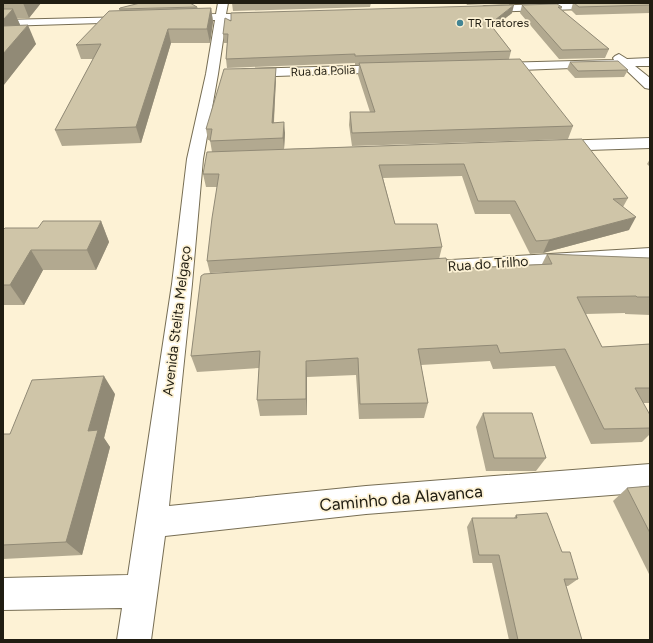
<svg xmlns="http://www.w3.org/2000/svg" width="653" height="643" viewBox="0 0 653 643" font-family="Figtree,sans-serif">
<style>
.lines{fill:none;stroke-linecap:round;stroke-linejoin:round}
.minor-casing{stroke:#776e54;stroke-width:2}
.minor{fill:#fff;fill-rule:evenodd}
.wall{fill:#b2a990}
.shaded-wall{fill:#918a76}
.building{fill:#cfc5a8;stroke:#918a76}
.poi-dot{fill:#428594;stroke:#fdf2d5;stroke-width:1.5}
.labels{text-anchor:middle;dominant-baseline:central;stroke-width:3.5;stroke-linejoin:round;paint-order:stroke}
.far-poi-label{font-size:12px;fill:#201d12;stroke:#fdf2d5;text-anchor:start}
.far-street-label{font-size:12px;fill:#201d12;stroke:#fdf2d5}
.street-label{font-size:14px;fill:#201d12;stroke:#fdf2d5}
.near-street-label{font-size:17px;fill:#201d12;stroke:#fdf2d5}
</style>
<rect width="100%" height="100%" fill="#fdf2d5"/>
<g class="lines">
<defs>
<g id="minor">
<polygon points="218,3 228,3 226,14 262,13 267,16 262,19 226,20 218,74 203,159 192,284 169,506 366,486 650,464 650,492 366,514 165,536 151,640 117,640 122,608 3,610 3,578 128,575 172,284 187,159 206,74 215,20 182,21 177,18 182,15 216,14"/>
<polygon points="586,3 650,3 650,7 484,12 479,9 484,6"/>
<polygon points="130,17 135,20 134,22 3,26 3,20"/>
<polygon points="619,54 627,59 650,58 650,66 635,66 650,78 650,89 645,88 622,66 495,71 491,70 489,67 491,64 495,63 614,60 613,58 615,56"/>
<polygon points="389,65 393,66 395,69 393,72 245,77 241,76 239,73 241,70 245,69"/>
<polygon points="650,138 650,148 557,151 552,149 549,146 552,143 557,141"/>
<polygon points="650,248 650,260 418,276 411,274 408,269 411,264 418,262"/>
</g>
</defs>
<use href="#minor" class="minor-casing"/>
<use href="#minor" class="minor"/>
</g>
<g class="wall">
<polygon points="3,3 41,3 29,18 17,18 20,25 36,44 3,86"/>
<polygon points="232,3 371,3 370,7 233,11"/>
<polygon points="466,3 511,3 467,5"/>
<polygon points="573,3 650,3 650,13 576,15 571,10"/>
<polygon points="522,5 562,7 561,10 609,49 605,58 559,59 520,13"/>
<polygon points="197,7 198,8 211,8 213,22 210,43 171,43 141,143 62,146 55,130 93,59 81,59 76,45 120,11 119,9"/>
<polygon points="512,13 493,28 511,51 509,59 573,126 568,139 352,146 349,125 350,112 370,112 358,75 359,65 355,65 355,63 227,68 226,59 227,43 224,43 223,34 231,21"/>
<polygon points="570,62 628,70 624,77 575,78 567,69"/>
<polygon points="276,78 274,122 285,133 284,149 582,139 628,198 623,207 629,230 543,253 530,254 510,214 475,214 462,176 383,178 395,224 442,247 439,259 449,269 542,264 547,254 650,258 650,315 625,314 625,313 586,314 602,347 650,344 650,403 643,403 650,415 650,434 642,442 591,444 555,366 493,369 490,361 421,365 428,403 424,418 359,419 356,375 307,377 307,415 260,416 257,400 259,368 197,372 191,356 287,269 210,273 207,261 217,187 206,187 203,174 212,152 210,140 208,140 206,129"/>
<polygon points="650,159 650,167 647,164"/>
<polygon points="101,221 109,242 96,270 43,270 24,305 3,305 3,230 38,228"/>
<polygon points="115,394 104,438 110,447 82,555 3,559 3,434 10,434"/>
<polygon points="483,413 546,458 536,471 486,471 476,427"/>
<polygon points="650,486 650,576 613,501 627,488"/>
<polygon points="516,515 562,552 578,579 568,586 566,586 582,640 509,640 492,563 473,563 467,527 472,518 514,518"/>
</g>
<g class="shaded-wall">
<polygon points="23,3 41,3 29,18"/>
<polygon points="514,5 512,13 488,32 490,24"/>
<polygon points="211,8 213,22 210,43 207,29"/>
<polygon points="13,9 21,27 3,39 3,20"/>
<polygon points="28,25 36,44 3,86 3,54"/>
<polygon points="168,29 171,43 141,143 136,127"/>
<polygon points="276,68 276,78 273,134 272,123"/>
<polygon points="284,122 285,133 284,149 283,138"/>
<polygon points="636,217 629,230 543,253 549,240"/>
<polygon points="101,221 109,242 96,270 87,250"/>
<polygon points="31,250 43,270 24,305 10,285"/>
<polygon points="306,361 307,377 307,415 306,399"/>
<polygon points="104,376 115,394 104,438 110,447 82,555 66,542 88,431"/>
</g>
<g class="building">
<polygon points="140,3 190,3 197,7 119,9 120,8"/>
<polygon points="574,3 650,3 650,5 579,7"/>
<polygon points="557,4 562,7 558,7 609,49 562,50 522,5"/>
<polygon points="514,5 490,24 511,51 355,56 355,54 226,59 228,34 223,34 225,18 231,21 231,13"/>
<polygon points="211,8 207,29 168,29 136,127 55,130 101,44 76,45 109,11"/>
<polygon points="3,9 13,9 3,20"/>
<polygon points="28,25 3,54 3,26"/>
<polygon points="520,59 573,126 352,133 350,112 375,112 359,63"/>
<polygon points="618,61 628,70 578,71 570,62"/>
<polygon points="276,68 272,123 284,122 283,138 210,141 212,129 206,129 224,69"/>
<polygon points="582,139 628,198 613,199 636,217 549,240 536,241 515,201 478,201 464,164 379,165 395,224 437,224 442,247 207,261 212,218 219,174 203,174 207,152"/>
<polygon points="43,221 101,221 87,250 31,250 10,285 3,285 3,230 5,228 38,228"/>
<polygon points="547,254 650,258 650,297 637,297 636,296 577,297 602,347 650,344 650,388 635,388 650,415 650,428 604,429 565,349 500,353 497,345 418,349 428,403 360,404 358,358 306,361 306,399 257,400 260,351 191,356 201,276 204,274 446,258 449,269 552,264"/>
<polygon points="104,376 88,431 98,430 66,542 3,545 3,434 10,434 32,380"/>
<polygon points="483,413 532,413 546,458 494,458"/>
<polygon points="650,486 650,533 627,488"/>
<polygon points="547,513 562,552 570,552 578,579 564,579 582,640 518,640 499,555 479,555 472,518 517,518 516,515"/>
</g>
<circle class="poi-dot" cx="460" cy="23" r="4"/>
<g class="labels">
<g class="far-poi-label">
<text x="468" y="23">TR Tratores</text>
</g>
<g class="far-street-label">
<text transform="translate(323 71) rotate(-2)">Rua da Polia</text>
</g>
<g class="street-label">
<text transform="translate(488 264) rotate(-4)">Rua do Trilho</text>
<text transform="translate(177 321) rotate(-83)">Avenida Stelita Melgaço</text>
</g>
<g class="near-street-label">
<text transform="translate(401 498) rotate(-5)">Caminho da Alavanca</text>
</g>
</g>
<rect width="653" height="643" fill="none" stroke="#201d12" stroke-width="8"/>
</svg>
